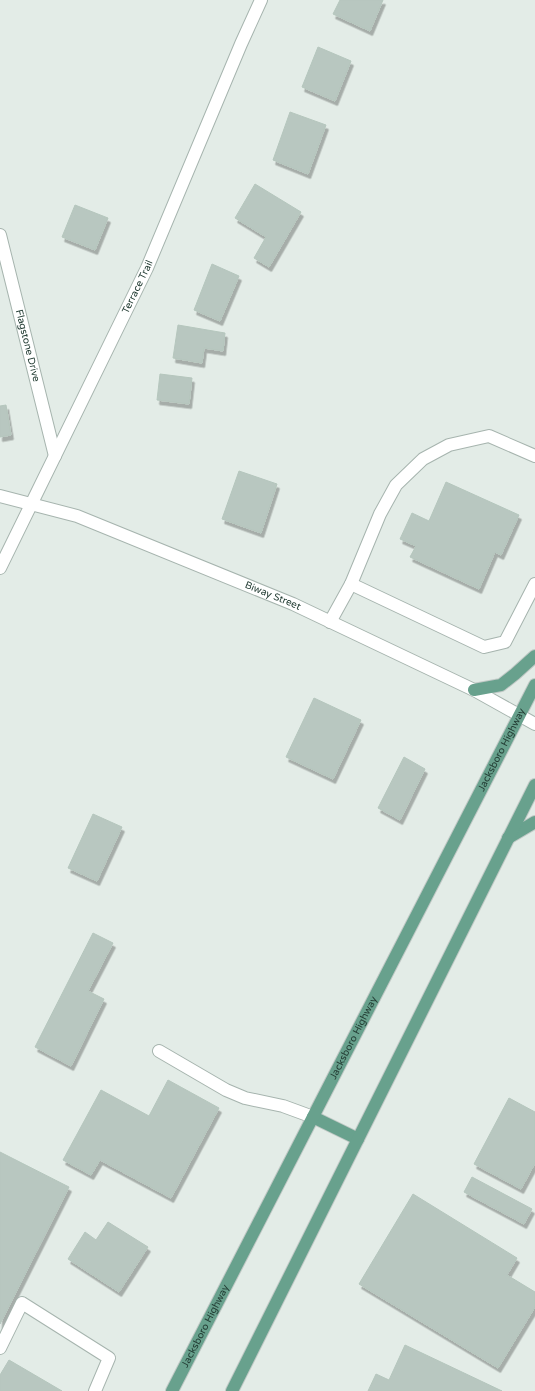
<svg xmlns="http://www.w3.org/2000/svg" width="535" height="1391" viewBox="0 0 535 1391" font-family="'Varela Round',sans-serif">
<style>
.building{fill:#b8c7c0;stroke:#b5c6bd;filter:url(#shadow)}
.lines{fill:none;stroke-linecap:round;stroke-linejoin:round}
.minor-casing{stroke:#a6b4ae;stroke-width:14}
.major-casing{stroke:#c1c9c6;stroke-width:14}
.minor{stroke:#fff;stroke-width:12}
.major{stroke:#68a18d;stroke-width:12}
.labels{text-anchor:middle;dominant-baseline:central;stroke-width:4;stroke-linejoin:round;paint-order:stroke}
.street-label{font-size:10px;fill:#233d34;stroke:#f3f9f6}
</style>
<defs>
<filter id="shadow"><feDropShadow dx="2.5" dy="4.5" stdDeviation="0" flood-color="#0004"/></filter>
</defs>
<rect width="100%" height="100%" fill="#e3ece7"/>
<g class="building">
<polygon points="340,0 383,0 370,31 333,14"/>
<polygon points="318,47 351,61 335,101 302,87"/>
<polygon points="290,112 326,125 308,174 273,160"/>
<polygon points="255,184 301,212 269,267 254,258 266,237 235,218"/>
<polygon points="75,205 108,218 95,250 62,237"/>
<polygon points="212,264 239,276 220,321 194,310"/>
<polygon points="178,325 225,333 223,351 204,348 202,363 173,358"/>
<polygon points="160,374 192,378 189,404 157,400"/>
<polygon points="6,405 11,435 0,437 0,406"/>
<polygon points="239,471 277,484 261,533 222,519"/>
<polygon points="446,482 519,515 501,555 495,552 479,589 410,557 416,546 400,539 412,513 429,521"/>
<polygon points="314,698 361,720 333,779 286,757"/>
<polygon points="404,757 425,769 400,820 378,808"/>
<polygon points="93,814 122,827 97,881 68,868"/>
<polygon points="93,933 113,943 88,991 104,999 71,1066 35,1047"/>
<polygon points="168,1080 219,1108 171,1198 100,1160 91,1175 63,1160 101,1090 149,1116"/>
<polygon points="509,1098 535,1112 535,1163 521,1189 474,1164"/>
<polygon points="0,1152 69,1187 0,1324"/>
<polygon points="472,1177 532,1209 524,1224 464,1192"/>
<polygon points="413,1194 517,1258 507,1275 535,1292 535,1307 498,1368 359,1284"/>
<polygon points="108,1222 148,1247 119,1292 68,1259 85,1232 96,1240"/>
<polygon points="405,1345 502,1391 368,1391 376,1374 389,1380"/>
<polygon points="9,1360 62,1391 0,1391 0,1375"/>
</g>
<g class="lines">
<defs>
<g id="minor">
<path id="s1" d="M0,235L55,456"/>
<path id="s2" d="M0,496L77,516L293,604L474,690L535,724"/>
<path id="s3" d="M0,568L147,268L241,44L261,0"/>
<polyline points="351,584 484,647 505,642 535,584"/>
<polyline points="330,622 351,584 380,514 396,485 423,459 449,445 489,436 535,456"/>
<polyline points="159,1051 226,1090 245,1098 283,1106 313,1117"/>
<polyline points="0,1348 22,1303 109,1358 95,1391"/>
</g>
<g id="major">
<polyline points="474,690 501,685 515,674 535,656"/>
<polyline points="508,838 535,822"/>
<polyline points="313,1117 358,1139"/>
<path id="s4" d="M172,1391L535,685"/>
<polyline points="232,1391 535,785"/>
</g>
</defs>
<use href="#minor" class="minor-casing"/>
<use href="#major" class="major-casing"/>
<use href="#minor" class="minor"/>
<use href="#major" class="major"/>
</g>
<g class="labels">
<g class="street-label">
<text stroke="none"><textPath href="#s3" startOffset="313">Terrace Trail</textPath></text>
<text stroke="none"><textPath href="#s1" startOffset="114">Flagstone Drive</textPath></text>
<text stroke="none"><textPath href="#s2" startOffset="291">Biway Street</textPath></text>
<text stroke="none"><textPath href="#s4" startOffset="721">Jacksboro Highway</textPath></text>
<text stroke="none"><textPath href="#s4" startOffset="397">Jacksboro Highway</textPath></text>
<text stroke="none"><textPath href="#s4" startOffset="73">Jacksboro Highway</textPath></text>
</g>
</g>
</svg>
